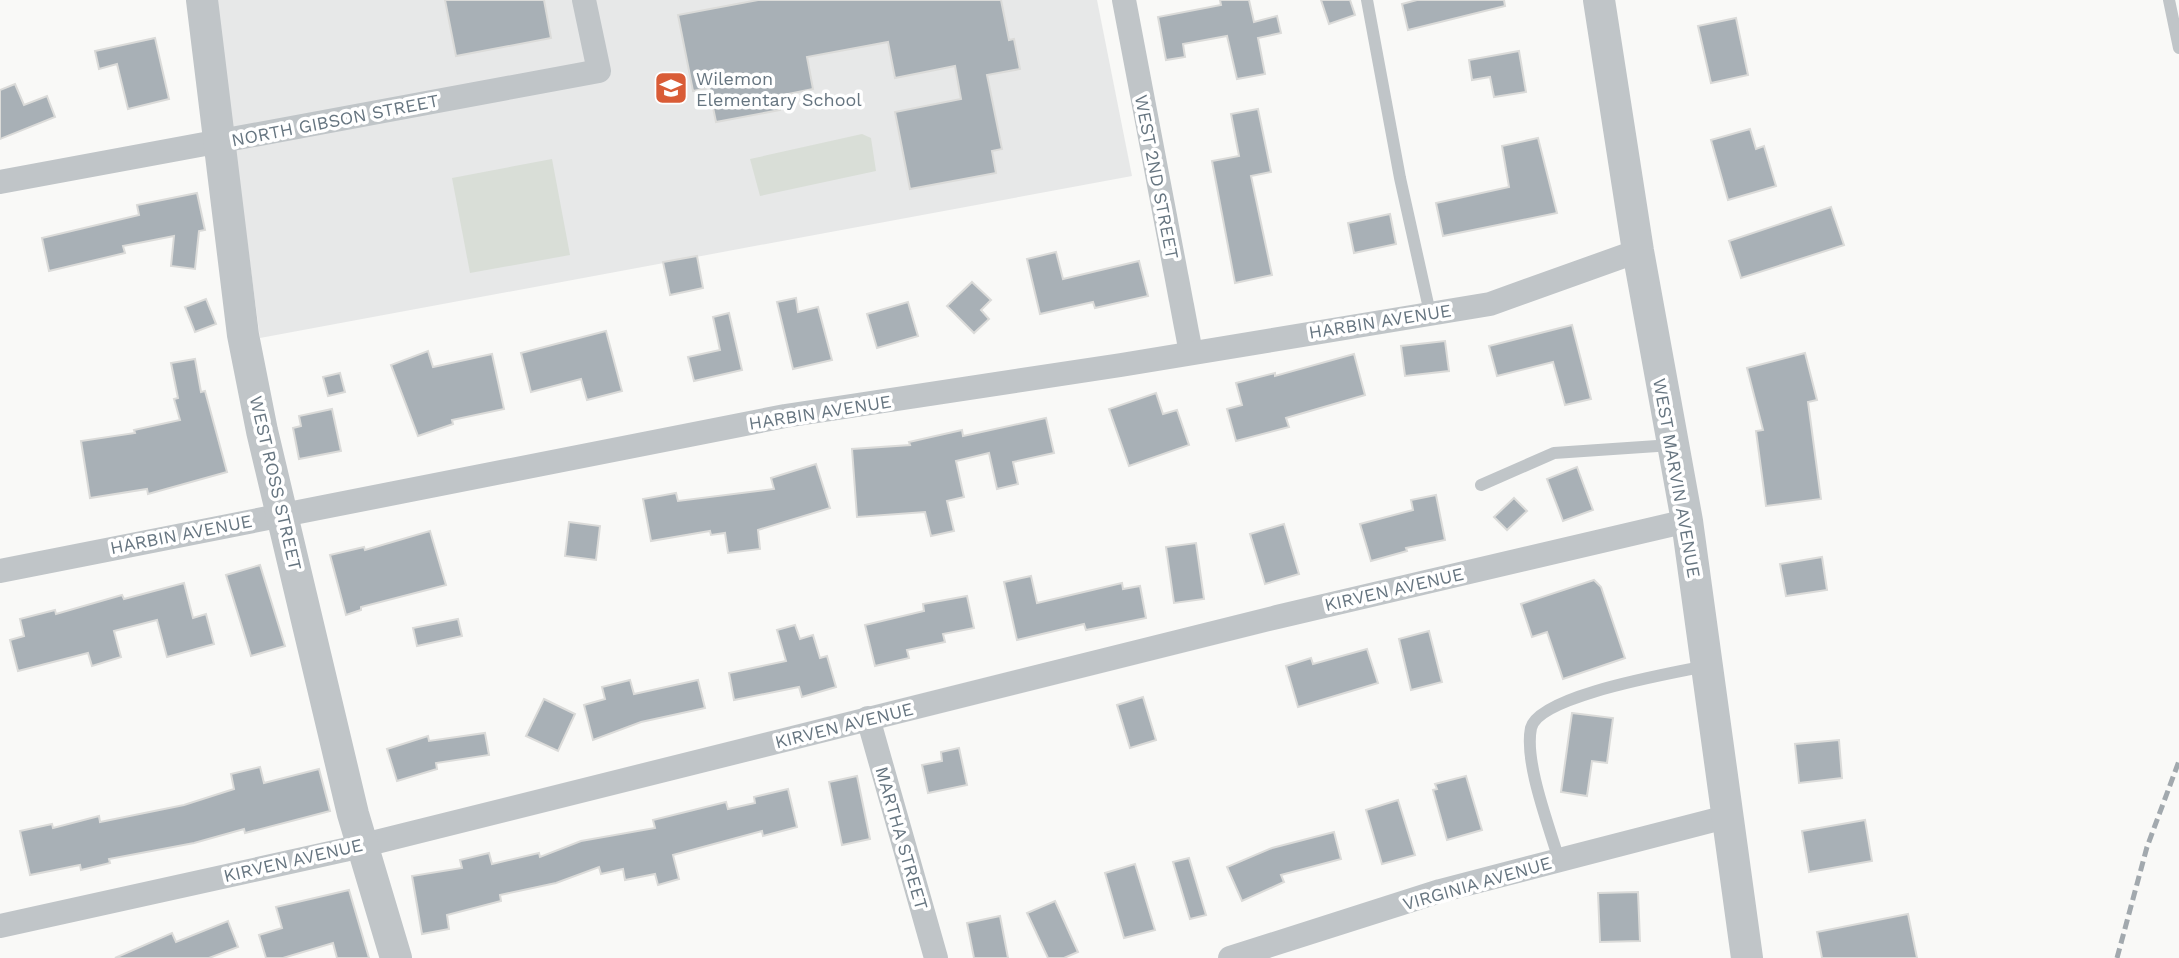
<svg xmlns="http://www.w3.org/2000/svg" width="2179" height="958" viewBox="0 0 2179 958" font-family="'Work Sans',sans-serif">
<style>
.built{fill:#e7e8e8}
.green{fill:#d9ded7}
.building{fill:#a8b0b6;stroke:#dbdbd9;stroke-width:2}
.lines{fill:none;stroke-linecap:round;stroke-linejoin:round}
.service{stroke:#c0c5c8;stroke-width:12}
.minor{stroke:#c0c5c8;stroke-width:24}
.tertiary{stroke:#c0c5c8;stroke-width:32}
.rail{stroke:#a2a9ae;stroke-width:5;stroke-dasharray:10 5;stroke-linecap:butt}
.labels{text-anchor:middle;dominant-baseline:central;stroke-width:7;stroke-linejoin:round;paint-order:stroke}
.poi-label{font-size:18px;fill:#667580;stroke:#fff;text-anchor:start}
.street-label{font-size:18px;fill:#667580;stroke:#fff}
</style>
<rect width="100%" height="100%" fill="#f9f9f7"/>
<polygon class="built" points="215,0 1097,0 1132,176 260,338"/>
<g class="green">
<polygon points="862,134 871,138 876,171 760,196 750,159"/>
<polygon points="552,159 570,255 470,273 452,178"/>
</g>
<g class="building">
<polygon points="445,0 544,0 551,38 456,56"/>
<polygon points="758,0 1001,0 1009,40 1014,39 1020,69 987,75 1002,149 992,151 996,173 910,189 895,112 961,99 955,66 895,78 888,42 807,57 813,89 778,96 780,110 716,122 709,88 693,91 678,15"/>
<polygon points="1220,0 1249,0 1254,22 1277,16 1281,33 1258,38 1265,74 1237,79 1227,36 1183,44 1185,57 1166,60 1158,17 1221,5"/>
<polygon points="1321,0 1350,0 1355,15 1329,24"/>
<polygon points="1417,0 1504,0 1505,6 1408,30 1402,4"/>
<polygon points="1736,18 1748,75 1711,83 1698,26"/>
<polygon points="155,38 169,99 128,109 117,64 99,69 95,51"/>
<polygon points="1519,51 1526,92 1494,97 1490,77 1472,80 1469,60"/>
<polygon points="15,84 24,105 47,96 55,117 0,139 0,90"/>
<polygon points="1258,109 1271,172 1251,176 1272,275 1235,283 1212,161 1239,156 1231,114"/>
<polygon points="1750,129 1756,149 1764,146 1776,186 1728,200 1711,140"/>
<polygon points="1538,138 1557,213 1443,236 1436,203 1509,187 1502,146"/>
<polygon points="197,193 205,230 199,231 195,269 171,266 174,236 123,246 125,253 49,271 42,238 139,215 137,205"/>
<polygon points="1831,207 1844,245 1741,278 1729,241"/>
<polygon points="1390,214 1396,244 1354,253 1348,223"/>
<polygon points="1056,252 1063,279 1139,261 1148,296 1095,308 1093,302 1040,314 1027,259"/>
<polygon points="697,256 703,288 670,295 663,262"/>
<polygon points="972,282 991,300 981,310 989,319 974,333 947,306"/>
<polygon points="796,298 798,312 818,307 832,360 793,369 777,302"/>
<polygon points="206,299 216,324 195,332 185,307"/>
<polygon points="908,302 918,336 877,348 867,314"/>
<polygon points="729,313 742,370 694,381 688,357 720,350 713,317"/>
<polygon points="1572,325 1591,399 1565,405 1553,362 1497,376 1489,346"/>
<polygon points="606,331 622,391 587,400 581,379 531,392 521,353"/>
<polygon points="1445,341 1449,371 1405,376 1401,346"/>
<polygon points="428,351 433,367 492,354 504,409 452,420 453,424 418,436 391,365"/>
<polygon points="1805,353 1817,400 1808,402 1821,499 1766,506 1756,431 1763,430 1747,368"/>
<polygon points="1354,354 1365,395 1286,418 1289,427 1236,441 1227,409 1242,405 1236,383 1275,373 1275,376"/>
<polygon points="195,359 201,392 205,391 227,472 148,494 147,489 90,498 81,441 135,433 134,430 180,420 174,399 178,398 171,363"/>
<polygon points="340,373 345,392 328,396 323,377"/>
<polygon points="1156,393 1163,414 1177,410 1189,445 1129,466 1109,409"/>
<polygon points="332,409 341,451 299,459 293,428 301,426 299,416"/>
<polygon points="1046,418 1054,453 1013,462 1018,484 997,489 989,453 956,461 964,497 947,501 954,531 931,536 925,512 857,517 852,449 910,445 909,442 962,430 963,436"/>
<polygon points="816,464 830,508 758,530 760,549 728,553 725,533 711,535 710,531 651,541 643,499 676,493 678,501 774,489 771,478"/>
<polygon points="1577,467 1593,510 1563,521 1547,479"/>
<polygon points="1436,495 1445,540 1406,548 1407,551 1371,561 1360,524 1413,510 1411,500"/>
<polygon points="1514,498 1527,511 1507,530 1494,517"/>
<polygon points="569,522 600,526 596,560 565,556"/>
<polygon points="1284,524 1299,574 1265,584 1250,534"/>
<polygon points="430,531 446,585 361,607 361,610 346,615 330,555 364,547 365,550"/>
<polygon points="1196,543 1204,599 1174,603 1166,547"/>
<polygon points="1822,557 1827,590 1786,596 1780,564"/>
<polygon points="260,565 285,646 251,656 226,575"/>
<polygon points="1031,576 1037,603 1122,583 1123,589 1140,586 1146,618 1086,630 1084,624 1017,640 1004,582"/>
<polygon points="1594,580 1601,587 1625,658 1563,679 1547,632 1532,637 1521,604"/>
<polygon points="184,583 193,618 206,614 214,644 167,657 157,620 114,631 121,657 92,666 88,653 18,671 10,640 24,636 20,619 55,610 56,614 122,595 124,599"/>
<polygon points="967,596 974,628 943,634 945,642 907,650 909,658 875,666 865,625 924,611 923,604"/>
<polygon points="458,619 462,636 417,646 413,628"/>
<polygon points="795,625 800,639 813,635 820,658 827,656 836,687 802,697 799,687 734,700 729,673 786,661 777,630"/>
<polygon points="1429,631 1442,682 1411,690 1399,639"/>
<polygon points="1367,649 1378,683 1298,707 1286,666 1311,658 1313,664"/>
<polygon points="630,680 634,694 698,680 705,708 641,722 593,740 584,705 605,699 602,687"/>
<polygon points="1143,697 1156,740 1130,748 1117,705"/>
<polygon points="544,699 575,714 558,751 526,736"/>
<polygon points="1572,713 1613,718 1607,763 1592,761 1587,796 1561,792"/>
<polygon points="485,733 489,755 436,763 437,769 397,781 387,749 428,736 429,741"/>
<polygon points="1839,740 1842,778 1799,783 1795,744"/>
<polygon points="959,748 967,785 928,793 922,765 942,761 941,752"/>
<polygon points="260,767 264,783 319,769 330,811 245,833 244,829 194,843 109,859 110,863 81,870 80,865 30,875 20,831 52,824 53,828 99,816 100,822 184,805 234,789 231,774"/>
<polygon points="857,776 870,839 842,845 829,782"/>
<polygon points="1466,776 1482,830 1447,840 1433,790 1437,789 1435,784"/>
<polygon points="788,789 797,827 763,836 762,831 673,855 679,879 658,885 655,874 625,880 623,869 601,874 599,867 556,883 500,895 501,901 447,915 449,929 422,934 412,876 462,868 460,860 489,853 492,864 539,853 540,857 581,841 655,828 653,820 726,802 728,809 755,803 754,797"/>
<polygon points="1398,800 1415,855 1382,864 1366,810"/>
<polygon points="1865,820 1872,861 1809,872 1802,831"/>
<polygon points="1334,832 1341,859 1281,875 1284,882 1242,901 1227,867 1272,848"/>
<polygon points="1189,858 1206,915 1190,919 1173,862"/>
<polygon points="1135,864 1155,930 1124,938 1105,873"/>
<polygon points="349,890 369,958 337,958 333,943 283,958 266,958 259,935 282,928 276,907"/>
<polygon points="1638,892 1640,941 1600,942 1598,893"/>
<polygon points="1055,901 1078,952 1064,958 1048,958 1027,913"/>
<polygon points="1908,914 1917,958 1822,958 1817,932"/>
<polygon points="1000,916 1008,958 974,958 967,923"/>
<polygon points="228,921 238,947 209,958 115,958 172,933 176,942"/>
</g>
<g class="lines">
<g class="service">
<polyline points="1367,0 1400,178 1430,313"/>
<polyline points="2169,0 2179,48"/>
<polyline points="1481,485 1554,453 1672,445"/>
<path d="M1559,860C1549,826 1524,762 1531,728C1539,695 1674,673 1706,666"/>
</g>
<g class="minor">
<polyline points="1124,0 1191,353"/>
<polyline points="0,182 599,71 584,0"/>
<polyline points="0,571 785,416 1121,365 1490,304 1638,251"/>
<polyline points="868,718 936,958"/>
<polyline points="0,926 344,850 1277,617 1687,521"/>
<polyline points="1230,958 1440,891 1726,817"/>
</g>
<g class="tertiary">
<polyline points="202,0 243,335 262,431 353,814 396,958"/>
<polyline points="1599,0 1638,251 1687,521 1747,958"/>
</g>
<polyline class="rail" points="2117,958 2147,847 2179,761"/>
</g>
<defs>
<symbol id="school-square" viewBox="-11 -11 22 22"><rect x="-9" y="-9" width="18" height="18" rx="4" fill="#d95c37" stroke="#fff"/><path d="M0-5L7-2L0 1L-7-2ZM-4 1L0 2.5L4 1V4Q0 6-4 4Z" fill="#fff"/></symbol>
</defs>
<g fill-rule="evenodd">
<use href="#school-square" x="652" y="69" width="38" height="38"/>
</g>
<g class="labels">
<g class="poi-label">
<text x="696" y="78">Wilemon<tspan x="696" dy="21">Elementary School</tspan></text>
</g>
<g class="street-label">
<text transform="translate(335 120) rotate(-11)">NORTH GIBSON STREET</text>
<text transform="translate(1157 177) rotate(79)">WEST 2ND STREET</text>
<text transform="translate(1380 321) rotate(-9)">HARBIN AVENUE</text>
<text transform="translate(820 412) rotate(-9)">HARBIN AVENUE</text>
<text transform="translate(1677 478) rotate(80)">WEST MARVIN AVENUE</text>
<text transform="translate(276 483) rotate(77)">WEST ROSS STREET</text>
<text transform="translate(181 534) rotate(-11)">HARBIN AVENUE</text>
<text transform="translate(1394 589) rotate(-13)">KIRVEN AVENUE</text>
<text transform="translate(844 725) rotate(-14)">KIRVEN AVENUE</text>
<text transform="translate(902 838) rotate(74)">MARTHA STREET</text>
<text transform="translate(293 860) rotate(-13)">KIRVEN AVENUE</text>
<text transform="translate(1477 883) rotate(-16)">VIRGINIA AVENUE</text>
</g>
</g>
</svg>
